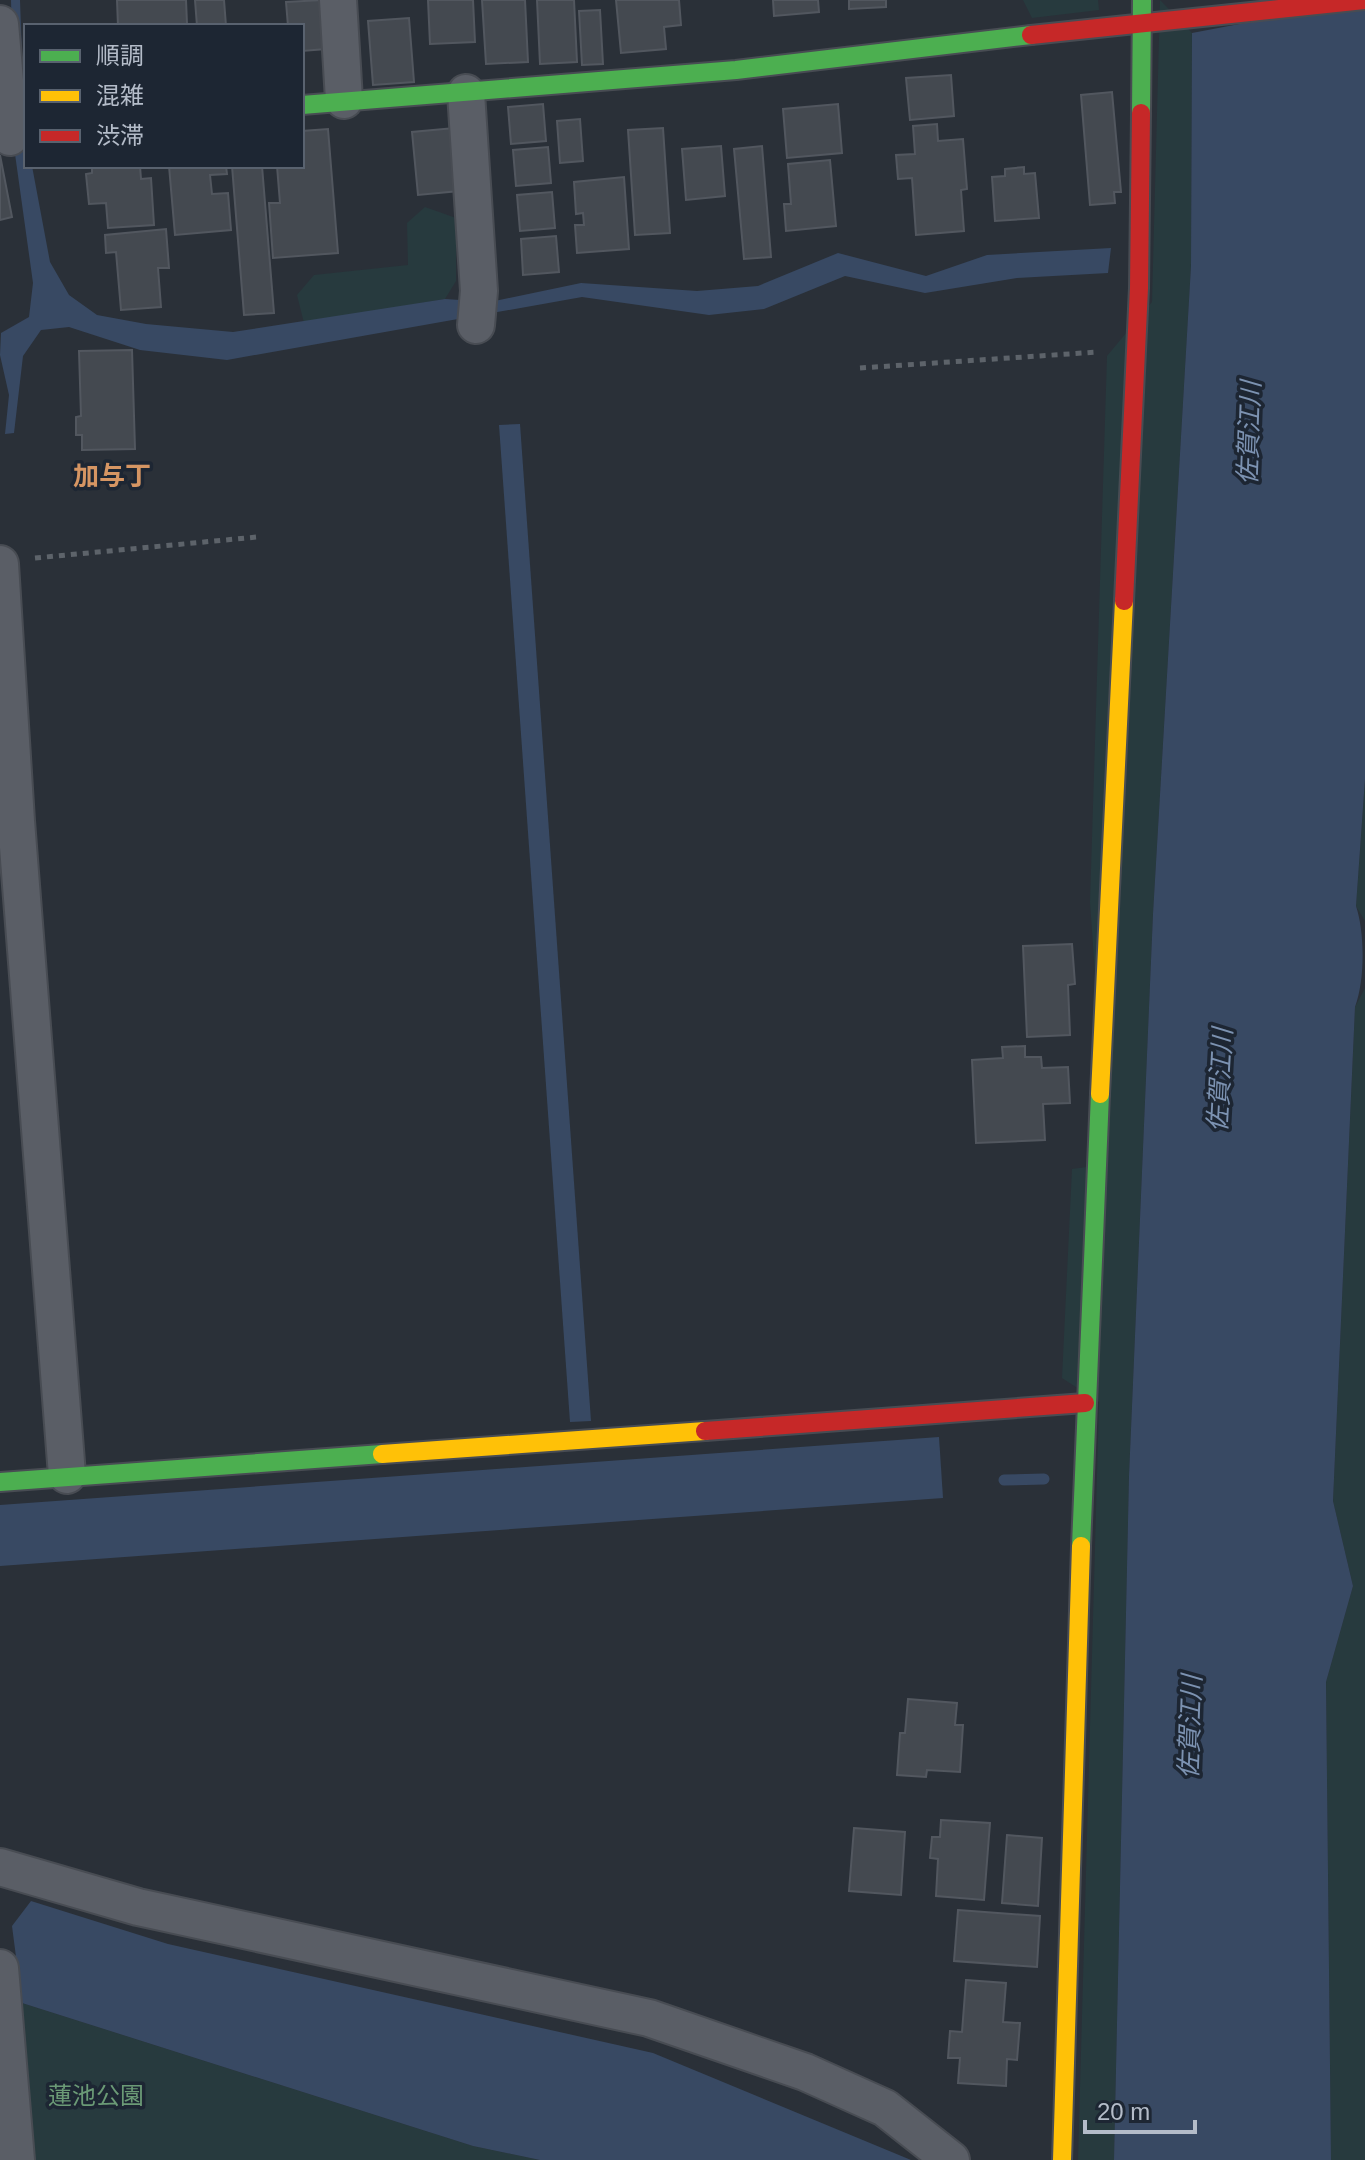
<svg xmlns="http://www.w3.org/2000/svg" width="1365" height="2160" viewBox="0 0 1365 2160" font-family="Helvetica,'Noto Sans JP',sans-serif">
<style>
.green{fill:#273a3e}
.water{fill:#384963}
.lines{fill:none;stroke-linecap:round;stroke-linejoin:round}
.stream{stroke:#384963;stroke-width:11}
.building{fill:#444950;stroke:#52575f;stroke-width:2}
.street-casing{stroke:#484c53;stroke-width:40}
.fast-casing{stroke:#484c53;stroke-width:22}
.slow-casing{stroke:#484c53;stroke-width:22}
.jam-casing{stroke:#484c53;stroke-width:22}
.path{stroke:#5d636a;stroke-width:5;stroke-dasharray:6 6;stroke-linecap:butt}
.street{stroke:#5a5e66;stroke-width:36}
.fast{stroke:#4caf50;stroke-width:18}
.slow{stroke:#ffc107;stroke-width:18}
.jam{stroke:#c62828;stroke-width:18}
.labels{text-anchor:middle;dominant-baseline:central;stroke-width:7;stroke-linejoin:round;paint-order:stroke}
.park-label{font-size:24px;fill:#6b9a76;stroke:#1d2633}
.water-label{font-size:26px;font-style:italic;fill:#7c92b1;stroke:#1d2633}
.neighbourhood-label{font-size:26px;font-weight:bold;fill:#d59563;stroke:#1d2633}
</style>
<rect width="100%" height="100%" fill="#2a3038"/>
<g class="green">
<polygon points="1023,0 1098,0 1099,10 1032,18"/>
<polygon points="1160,0 1192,33 1191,266 1153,914 1129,1476 1114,2160 1078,2160 1099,1402 1062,1378 1072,1169 1108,1164 1090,902 1107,356 1152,302"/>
<polygon points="425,207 456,218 456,281 445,299 304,323 297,295 314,275 408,265 407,223"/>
<polygon points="1365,779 1365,921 1356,906"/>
<polygon points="1365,988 1365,2160 1331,2160 1326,1682 1353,1586 1333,1501 1355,1007"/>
<polygon points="22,2003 473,2146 540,2160 35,2160"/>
</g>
<g class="water">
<polygon points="11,0 20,0 26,166 32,166 50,262 69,295 97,315 146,324 233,332 445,299 490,302 581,283 697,291 758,286 838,253 926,276 987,255 1111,248 1108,273 1017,278 925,293 845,276 764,309 709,315 582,297 227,360 140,350 69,327 41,330 23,356 14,433 5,434 9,395 0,355 1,333 29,317 33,283 15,154"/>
<path d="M1365,0V779L1356,906C1365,933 1365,980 1355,1007L1333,1501L1353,1586L1326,1682L1331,2160H1114L1129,1476L1153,914L1191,266L1192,33Z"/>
<polygon points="520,424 591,1421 570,1422 499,425"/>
<polygon points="939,1437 943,1498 0,1566 0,1505"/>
<polygon points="31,1901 168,1944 653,2053 911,2160 540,2160 473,2146 22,2003 12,1926"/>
</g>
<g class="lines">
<polyline class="stream" points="1004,1480 1044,1479"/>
</g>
<g class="building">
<polygon points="117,0 186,0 187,24 118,26"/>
<polygon points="195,0 224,0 226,26 197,26"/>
<polygon points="322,0 326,49 302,51 302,26 288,26 286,2"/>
<polygon points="428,0 473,0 475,42 430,44"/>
<polygon points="482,0 525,0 528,62 486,64"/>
<polygon points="537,0 574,0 577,62 540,64"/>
<polygon points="616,0 679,0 681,25 664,27 666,49 621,53"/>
<polygon points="773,0 818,0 819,12 774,16"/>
<polygon points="849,0 886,0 886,7 849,9"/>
<polygon points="600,10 603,64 582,65 579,11"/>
<polygon points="409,18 414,82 373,85 368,21"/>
<polygon points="951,75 954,116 910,120 906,78"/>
<polygon points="1112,92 1121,192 1114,192 1115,203 1090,205 1081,95"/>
<polygon points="543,104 546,141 511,144 508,107"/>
<polygon points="838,104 842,153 787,158 783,109"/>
<polygon points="580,119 583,161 560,163 557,121"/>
<polygon points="937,124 938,141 963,139 967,189 961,190 964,231 916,235 912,178 898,179 896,155 915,154 913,126"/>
<polygon points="454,128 459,191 418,195 412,132"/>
<polygon points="663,128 670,233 635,235 628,130"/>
<polygon points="328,129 338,253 273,258 269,203 280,203 277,166 302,166 302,131"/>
<polygon points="721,146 725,196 686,200 682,149"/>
<polygon points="762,146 771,257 744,259 734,149"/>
<polygon points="548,147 551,183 516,186 513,150"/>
<polygon points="0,155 12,217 0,220"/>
<polygon points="830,160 836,226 786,231 784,204 791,204 788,164"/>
<polygon points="92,166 140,166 141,179 151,178 154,225 108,228 106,203 89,204 86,174 92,173"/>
<polygon points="169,166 226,166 227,174 210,175 212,194 228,193 231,230 175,235"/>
<polygon points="232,166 262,166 274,313 244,315"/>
<polygon points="1024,167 1024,174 1035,173 1039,218 995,221 992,177 1005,176 1005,169"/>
<polygon points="624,177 629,249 577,253 575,225 584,225 583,213 576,214 574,182"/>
<polygon points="552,192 555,228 520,231 517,195"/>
<polygon points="166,229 169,268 158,268 161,307 121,310 116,252 106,253 105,235"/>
<polygon points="556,236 559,272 523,275 521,239"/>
<polygon points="132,350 135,449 82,450 82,435 76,435 76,417 81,416 79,351"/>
<polygon points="1072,944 1075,984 1068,985 1070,1035 1027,1037 1023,946"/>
<polygon points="1025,1046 1025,1057 1041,1057 1042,1068 1068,1067 1070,1103 1043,1104 1045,1140 976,1143 972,1060 1003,1058 1002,1047"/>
<polygon points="908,1699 957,1703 955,1725 963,1725 960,1772 927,1770 926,1777 897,1775 900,1733 905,1733"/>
<polygon points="941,1820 990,1823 984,1900 936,1896 938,1859 930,1858 932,1837 940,1837"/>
<polygon points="854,1828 905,1832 901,1895 849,1891"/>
<polygon points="1007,1835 1042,1838 1038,1906 1002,1903"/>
<polygon points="958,1910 1040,1916 1037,1967 954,1961"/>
<polygon points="966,1980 1006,1983 1003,2022 1020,2023 1017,2060 1007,2059 1006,2086 958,2083 960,2058 948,2058 950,2031 962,2032"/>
</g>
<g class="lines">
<defs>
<g id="street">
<polyline points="338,0 344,100"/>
<polyline points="0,24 10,137"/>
<polyline points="466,93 479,291 476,325"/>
<polyline points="0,564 16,821 67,1475"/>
<polyline points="0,1867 138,1907 649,2018 805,2072 885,2108 951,2160"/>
<polyline points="0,1968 16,2160"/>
</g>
<g id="fast">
<polyline points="302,105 736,70 1031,35"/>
<polyline points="1141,113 1142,0"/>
<polyline points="0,1482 382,1454"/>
<polyline points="1081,1546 1100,1094"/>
</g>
<g id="slow">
<polyline points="1100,1094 1124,601"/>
<polyline points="382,1454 705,1431"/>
<polyline points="1062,2160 1081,1546"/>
</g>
<g id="jam">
<polyline points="1031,35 1365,0"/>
<polyline points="1124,601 1139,288 1141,113"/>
<polyline points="705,1431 1085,1403"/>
</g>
</defs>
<use href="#street" class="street-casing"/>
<use href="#fast" class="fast-casing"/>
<use href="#slow" class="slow-casing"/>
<use href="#jam" class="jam-casing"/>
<g class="path">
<polyline points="860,368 1098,352"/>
<polyline points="35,558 257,537"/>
</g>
<use href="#street" class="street"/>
<use href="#fast" class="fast"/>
<use href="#slow" class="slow"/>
<use href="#jam" class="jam"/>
</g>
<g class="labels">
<g class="park-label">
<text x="96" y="2095">蓮池公園</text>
</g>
<g class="water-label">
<text transform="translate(1249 433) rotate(-88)">佐賀江川</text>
<text transform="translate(1220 1080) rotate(-87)">佐賀江川</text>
<text transform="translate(1190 1727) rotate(-88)">佐賀江川</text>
</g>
<g class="neighbourhood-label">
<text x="112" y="476">加与丁</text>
</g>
</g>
<rect x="24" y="24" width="280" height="144" fill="#1d2633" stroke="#59626f" stroke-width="2"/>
<rect x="40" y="50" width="40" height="12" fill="#4caf50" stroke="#59626f" stroke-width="2"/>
<text x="96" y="64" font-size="24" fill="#b4bcc9">順調</text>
<rect x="40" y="90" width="40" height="12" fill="#ffc107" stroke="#59626f" stroke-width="2"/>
<text x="96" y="104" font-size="24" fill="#b4bcc9">混雑</text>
<rect x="40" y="130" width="40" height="12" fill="#c62828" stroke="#59626f" stroke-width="2"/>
<text x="96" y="144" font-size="24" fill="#b4bcc9">渋滞</text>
<path d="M1085 2120v12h110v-12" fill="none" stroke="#b4bcc9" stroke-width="4"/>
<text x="1097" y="2120" font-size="24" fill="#b4bcc9" stroke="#1d2633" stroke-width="6" paint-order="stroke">20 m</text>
</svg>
